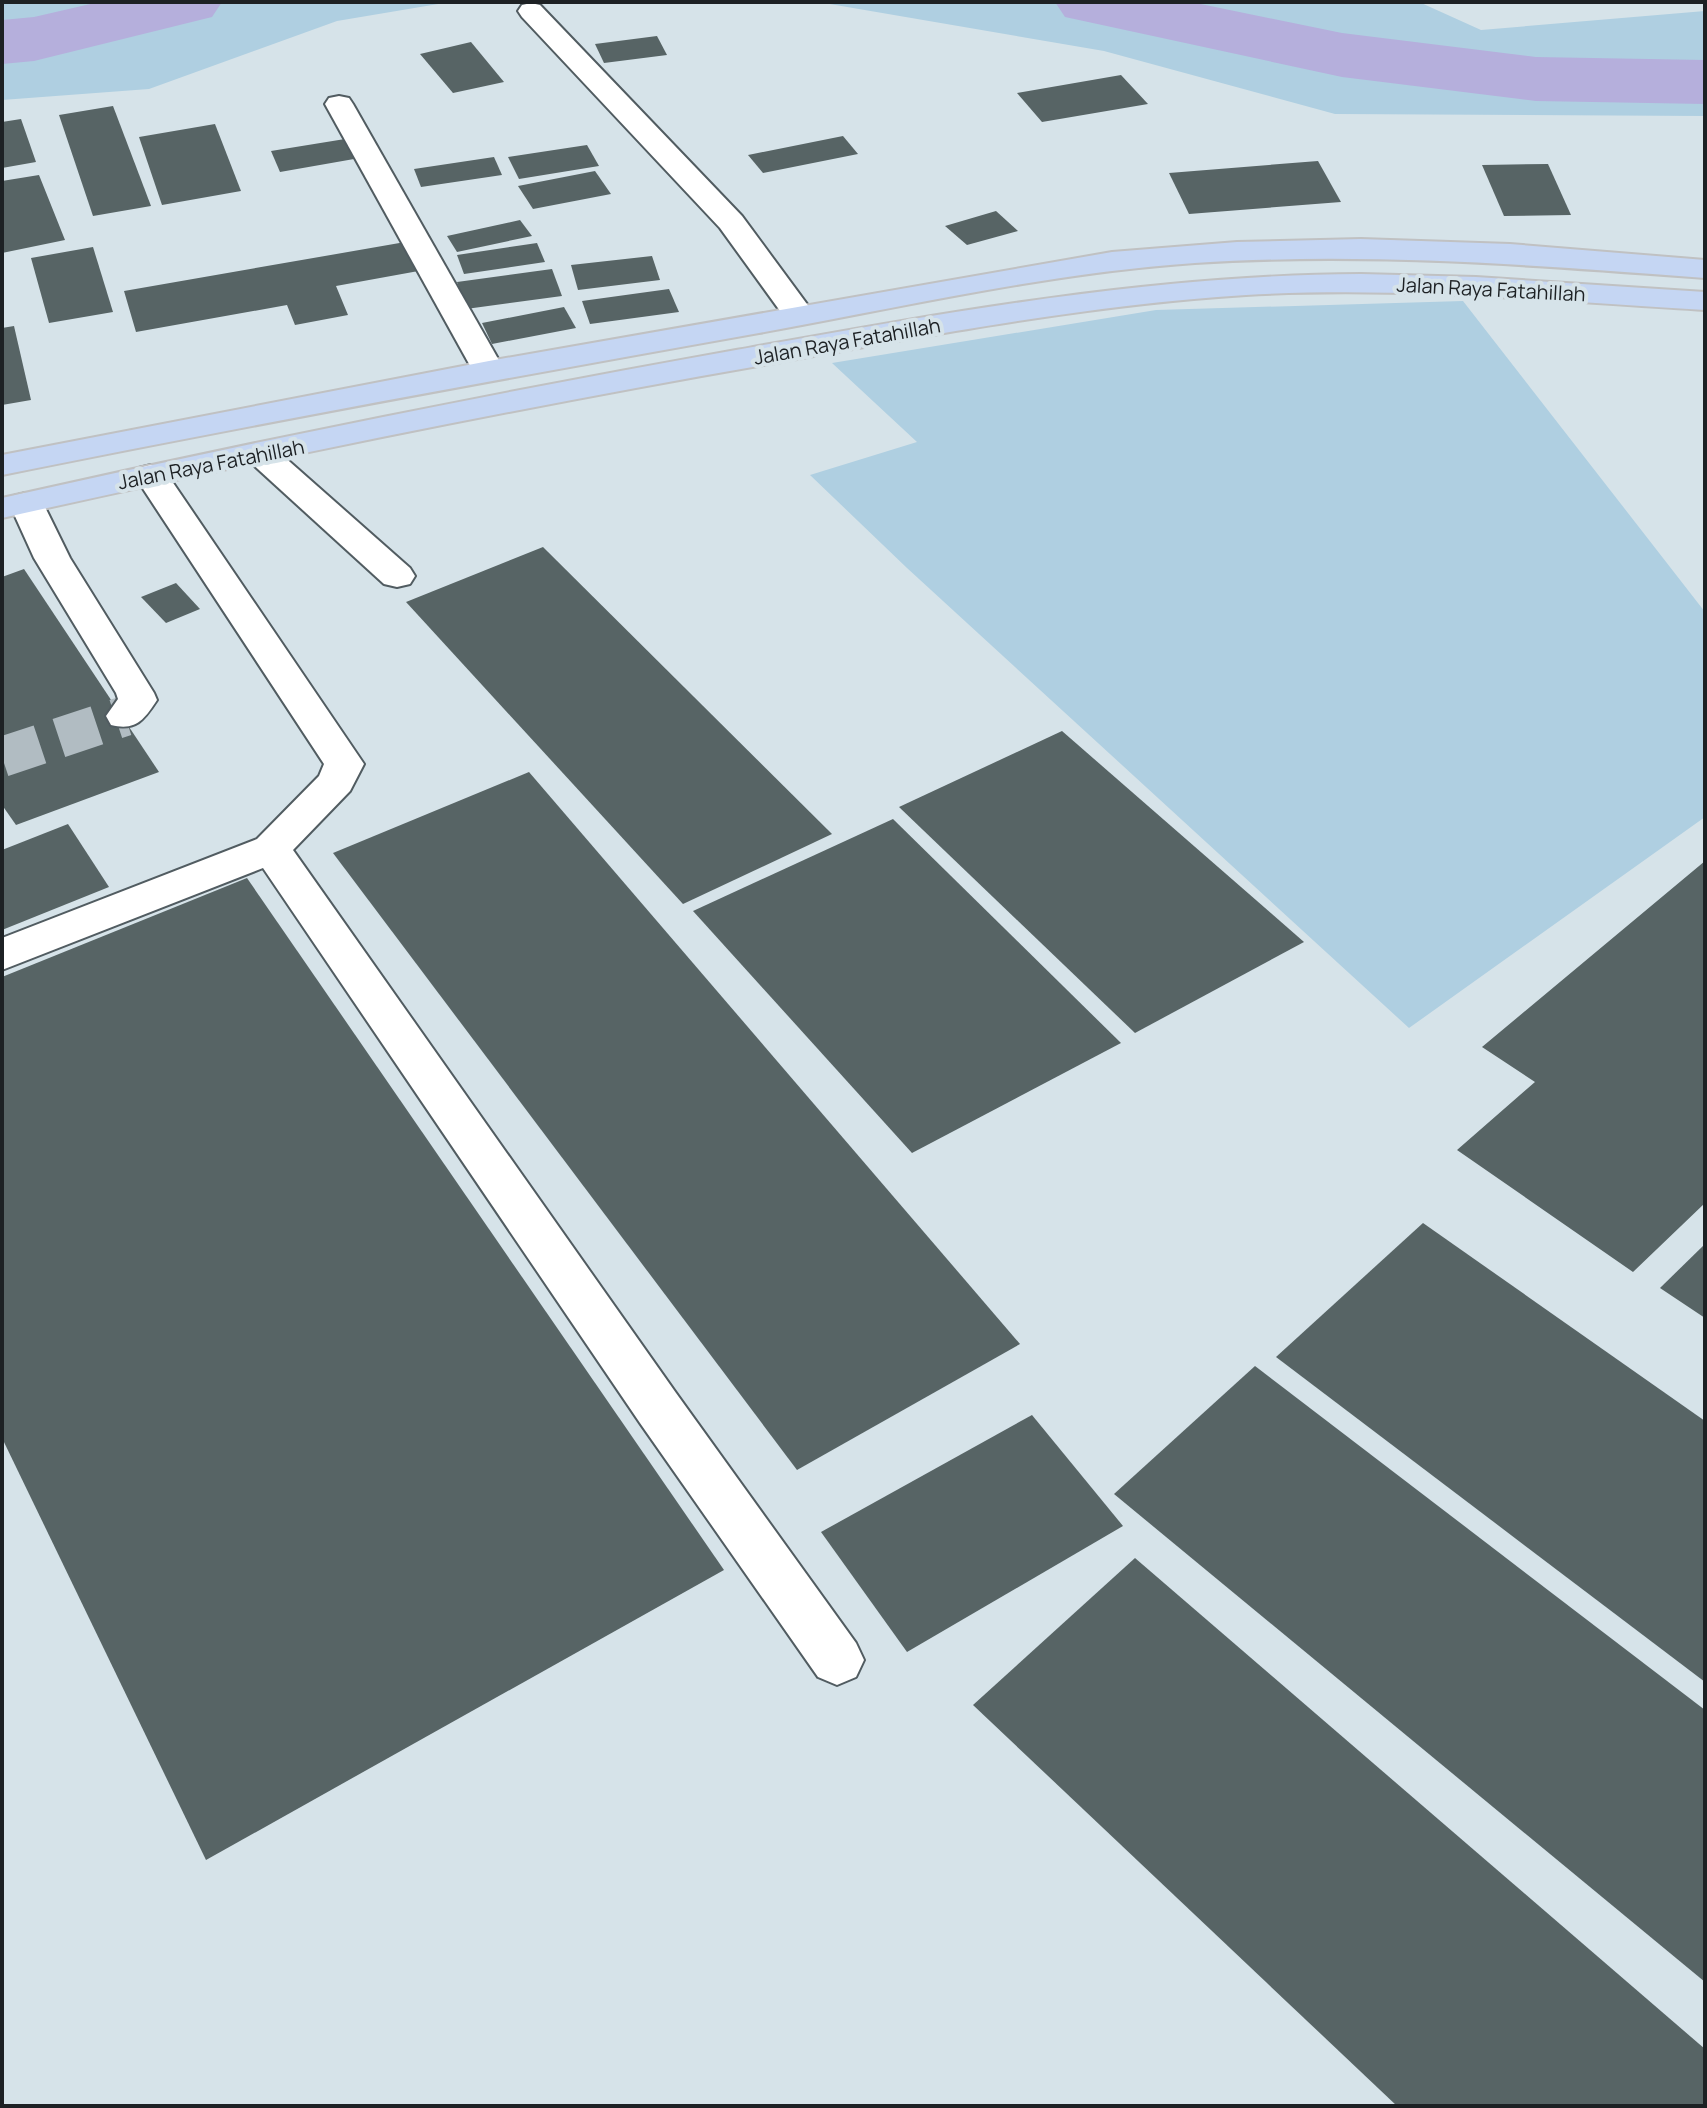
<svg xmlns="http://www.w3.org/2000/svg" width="1707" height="2108" viewBox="0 0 1707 2108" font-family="Manrope,sans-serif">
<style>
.green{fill:#afcfe1}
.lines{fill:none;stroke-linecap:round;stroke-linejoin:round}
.river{fill:#b5afdc;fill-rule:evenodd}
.building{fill:#576465}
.minor-tunnel{stroke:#b1bcc2;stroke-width:40;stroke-dasharray:40 20;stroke-linecap:butt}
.minor-casing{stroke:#515c61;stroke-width:4}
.highway-casing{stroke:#c0c1c2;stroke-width:4}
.minor{fill:#fff;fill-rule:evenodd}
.highway{fill:#c5d6f3;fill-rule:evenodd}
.labels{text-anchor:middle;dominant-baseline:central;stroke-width:8;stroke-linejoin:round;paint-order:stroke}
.far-street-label{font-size:20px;fill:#1d2124;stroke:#d6e3e9}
</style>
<rect width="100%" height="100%" fill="#d6e3e9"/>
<g class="green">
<polygon points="2,2 450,2 337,21 149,89 2,100"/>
<polygon points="818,2 1419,2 1481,30 1705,11 1705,116 1335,114 1104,51"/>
<polygon points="1463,301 1705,612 1705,817 1409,1028 907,568 810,475 917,442 832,363 1156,310"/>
</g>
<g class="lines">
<g class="river">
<polygon points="99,2 222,2 212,17 34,61 2,64 2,20 34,17"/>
<polygon points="1055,2 1191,2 1342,33 1536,57 1705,60 1705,104 1536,101 1342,77 1065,17"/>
</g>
</g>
<g class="building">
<polygon points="657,36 667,55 604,63 595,44"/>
<polygon points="471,42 504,82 453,93 420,54"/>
<polygon points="1121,75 1148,104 1042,122 1017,93"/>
<polygon points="113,106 151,206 93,216 59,115"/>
<polygon points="21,119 36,162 2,168 2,122"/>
<polygon points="215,124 241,191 162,205 139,137"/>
<polygon points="843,136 858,154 763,173 748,155"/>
<polygon points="345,139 354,159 280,172 271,151"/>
<polygon points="587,145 599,166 519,179 508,157"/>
<polygon points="494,157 502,175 421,187 414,169"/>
<polygon points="1318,161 1341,202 1189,214 1169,173"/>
<polygon points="1548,164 1571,215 1504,216 1482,165"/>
<polygon points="595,171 611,194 533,209 518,186"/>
<polygon points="39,175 65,240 2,253 2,181"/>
<polygon points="996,211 1018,231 967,245 945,226"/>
<polygon points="520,220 532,236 457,252 447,236"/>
<polygon points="411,241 424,270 336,286 348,315 295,325 287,305 136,332 124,291"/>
<polygon points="537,243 545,262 464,274 457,255"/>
<polygon points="93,247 113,312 49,323 31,258"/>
<polygon points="652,256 660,280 578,290 571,265"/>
<polygon points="552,269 562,296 466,309 457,282"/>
<polygon points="669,289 679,312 590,324 582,301"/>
<polygon points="564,307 576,328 492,344 482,323"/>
<polygon points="14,326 31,400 2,405 2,328"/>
<polygon points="543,547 832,834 683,904 406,602"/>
<polygon points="24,569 159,772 16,825 2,805 2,577"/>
<polygon points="176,583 200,609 166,623 141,597"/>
<polygon points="1062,731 1304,942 1135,1033 899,807"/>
<polygon points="529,772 1020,1344 797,1470 333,853"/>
<polygon points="893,819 1121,1043 912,1153 693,911"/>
<polygon points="68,824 109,887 2,930 2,850"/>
<polygon points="1705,861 1705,1203 1633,1272 1457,1150 1535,1082 1482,1047"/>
<polygon points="247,878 724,1570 206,1860 2,1438 2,977"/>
<polygon points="1423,1223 1705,1421 1705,1682 1276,1357"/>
<polygon points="1705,1244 1705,1318 1660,1288"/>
<polygon points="1255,1366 1705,1710 1705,1982 1114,1494"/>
<polygon points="1032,1415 1123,1526 907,1652 821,1532"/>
<polygon points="1135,1558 1705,2049 1705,2106 1397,2106 973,1705"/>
</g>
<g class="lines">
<polyline class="minor-tunnel" points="2,757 125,716"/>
<defs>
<g id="minor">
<polygon points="531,3 540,5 742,216 815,315 810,322 799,325 788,322 720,228 522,17 518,11 522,5"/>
<polygon points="339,96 349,98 353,104 505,371 501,378 489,381 477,378 473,371 325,104 329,98"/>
<polygon points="261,444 273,447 410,568 415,576 410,584 397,587 384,584 249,461 244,454 249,447"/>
<polygon points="151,465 163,468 364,764 350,791 293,850 676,1393 856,1643 864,1660 856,1677 837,1685 818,1677 640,1423 263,868 2,970 2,938 257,839 319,776 324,764 134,475 139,468"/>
<path d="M26,493L38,496L43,503L70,558L154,693L157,700C144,720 136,731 111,725L106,716L118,699L116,693L34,558L9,503L14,496Z"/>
</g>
<g id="highway">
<path d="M1361,239L1510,244L1705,260V278C1533,265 1367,252 1195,263C1049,273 903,307 759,333C506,378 254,424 2,475V455L489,361L1112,252L1237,242Z"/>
<path d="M1361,274L1476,277L1705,292V310C1552,301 1399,286 1246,295C1088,305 931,335 775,363C516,408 258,461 2,518V498C246,443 490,394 736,350C943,313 1150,275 1361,274Z"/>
</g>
</defs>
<use href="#minor" class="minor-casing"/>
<use href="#highway" class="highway-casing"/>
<use href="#minor" class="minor"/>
<use href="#highway" class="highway"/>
</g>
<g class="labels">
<g class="far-street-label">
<text transform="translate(1491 289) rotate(3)">Jalan Raya Fatahillah</text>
<text transform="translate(847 341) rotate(-10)">Jalan Raya Fatahillah</text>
<text transform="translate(211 464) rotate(-11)">Jalan Raya Fatahillah</text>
</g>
</g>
<rect width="1707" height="2108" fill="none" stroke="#1d2124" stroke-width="8"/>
</svg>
